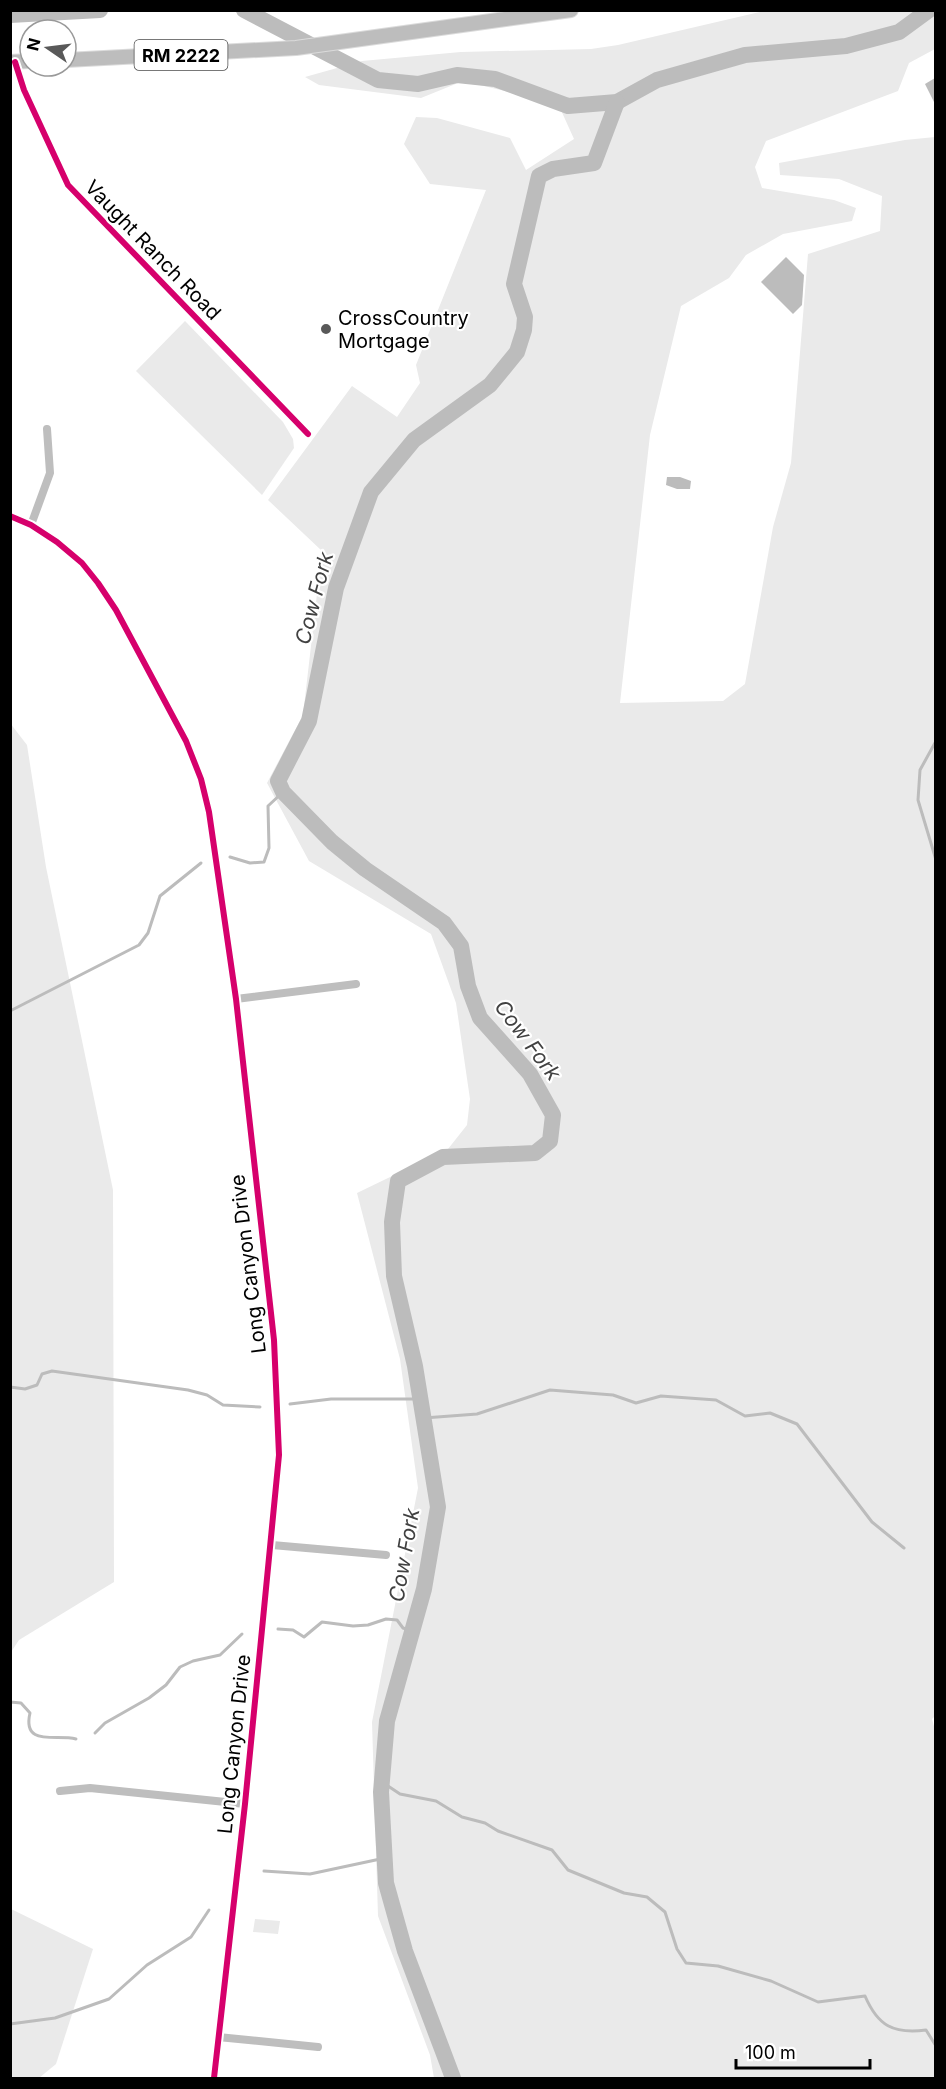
<svg xmlns="http://www.w3.org/2000/svg" width="946" height="2089" viewBox="0 0 946 2089" font-family="Inter,sans-serif">
<style>
.green{fill:#eaeaea}
.water{fill:#bcbcbc}
.lines{fill:none;stroke-linecap:round;stroke-linejoin:round}
.stream{stroke:#bcbcbc;stroke-width:3}
.river{stroke:#bcbcbc;stroke-width:16}
.primary-casing{stroke:#dbdbdb;stroke-width:16}
.street{stroke:#bebebe;stroke-width:8}
.primary{stroke:#bdbdbd;stroke-width:14}
.cycleway-casing{stroke:#fff;stroke-width:10}
.cycleway{stroke:#d6006c;stroke-width:6}
.poi-dot{fill:#595959;stroke:#fff;stroke-width:2}
.labels{text-anchor:middle;dominant-baseline:central;stroke-width:4.5;stroke-linejoin:round;paint-order:stroke}
.shield{fill:#fff;stroke:#4c4c4c;stroke-width:1.5}
.shield-label{font-size:18px;font-weight:bold;fill:#000}
.street-label{font-size:20px;fill:#000;stroke:#fff}
.poi-label{font-size:20px;fill:#000;stroke:#fff;text-anchor:start}
.water-label{font-size:21px;font-style:italic;fill:#414141;stroke:#fff}
</style>
<rect width="100%" height="100%" fill="#fff"/>
<g class="green">
<polygon points="768,10 935,11 935,49 909,63 898,91 766,141 755,167 762,188 834,200 856,208 852,221 783,234 746,255 729,278 681,306 650,435 620,703 723,701 745,684 773,527 791,463 808,254 880,231 882,196 839,179 780,175 779,163 905,140 935,137 936,1715 932,1719 936,1734 935,2078 434,2078 430,2055 378,1916 372,1722 418,1488 400,1359 357,1193 448,1149 467,1125 470,1099 456,1003 431,934 309,861 267,783 303,715 322,551 268,500 352,386 397,417 420,383 416,365 486,190 430,184 404,144 416,117 437,118 510,138 526,170 574,139 560,108 543,100 463,81 421,98 319,85 305,77 362,61 461,52 591,49 618,45"/>
<polygon points="185,321 283,422 293,439 294,448 262,495 136,371"/>
<polygon points="10,723 27,745 46,867 113,1190 114,1582 19,1640 11,1652"/>
<polygon points="11,1909 93,1949 56,2064 39,2078 11,2078"/>
<polygon points="255,1919 280,1921 278,1934 253,1932"/>
</g>
<g class="water">
<polygon points="935,78 935,104 925,84"/>
<polygon points="786,257 804,275 802,305 793,314 761,282"/>
<polygon points="667,477 680,477 691,481 690,489 677,489 666,485"/>
</g>
<g class="lines">
<g class="stream">
<polyline points="936,741 920,770 918,800 936,860"/>
<polyline points="230,857 250,863 264,862 269,848 268,806 283,792"/>
<polyline points="10,1011 139,945 148,933 160,896 201,863"/>
<polyline points="10,1387 25,1389 37,1385 42,1374 52,1371 188,1390 207,1395 223,1405 260,1407"/>
<polyline points="290,1404 331,1399 421,1399"/>
<polyline points="424,1418 477,1414 550,1390 613,1395 636,1403 661,1396 716,1400 745,1416 770,1413 797,1424 872,1522 904,1548"/>
<polyline points="278,1629 293,1630 304,1637 322,1622 353,1626 368,1625 386,1619 397,1620 403,1628 412,1631"/>
<path d="M10,1702L21,1703L30,1713C22,1747 56,1734 76,1739"/>
<polyline points="95,1733 105,1723 149,1698 166,1685 180,1667 193,1661 220,1655 242,1634"/>
<path d="M382,1782L400,1794L436,1801L462,1817L485,1823L498,1831L552,1850L568,1870L624,1893L647,1897L665,1912L677,1949L686,1963L718,1966L771,1981L818,2002L865,1996C878,2026 893,2034 926,2030L936,2046"/>
<polyline points="264,1871 310,1874 385,1858"/>
<polyline points="10,2024 55,2018 109,1999 147,1965 191,1937 209,1910"/>
</g>
<g class="river">
<polyline points="244,10 378,80 418,84 457,75 495,79 568,106 617,102 657,80 745,55 846,46 899,32 929,10"/>
<polyline points="10,15 100,10"/>
<polyline points="453,2078 405,1951 386,1883 381,1792 387,1721 424,1589 438,1507 415,1366 394,1276 392,1222 398,1181 443,1157 535,1153 550,1141 553,1115 530,1074 480,1018 468,986 461,946 444,923 365,869 332,842 283,792 278,781 309,721 336,588 371,492 414,440 490,385 517,352 524,330 525,317 514,284 539,176 553,169 594,163 617,102"/>
</g>
<defs>
<g id="primary">
<polyline points="66,60 296,48 571,10"/>
<polyline points="10,62 30,61"/>
</g>
</defs>
<use href="#primary" class="primary-casing"/>
<g class="street">
<polyline points="15,62 24,90 68,185 308,434"/>
<polyline points="10,516 31,525 57,542 82,563 98,583 116,610 186,741 201,779 209,812 236,999 274,1340 279,1455 245,1804 214,2078"/>
<polyline points="31,525 50,473 47,429"/>
<polyline points="236,999 356,984"/>
<polyline points="272,1545 386,1555"/>
<polyline points="60,1791 90,1788 245,1804"/>
<polyline points="218,2037 318,2047"/>
</g>
<use href="#primary" class="primary"/>
<defs>
<g id="cycleway">
<polyline points="15,62 24,90 68,185 308,434"/>
<polyline points="10,516 31,525 57,542 82,563 98,583 116,610 186,741 201,779 209,812 236,999 274,1340 279,1455 245,1804 214,2078"/>
</g>
</defs>
<use href="#cycleway" class="cycleway-casing"/>
<use href="#cycleway" class="cycleway"/>
</g>
<circle class="poi-dot" cx="326" cy="329" r="6"/>
<g class="labels">
<rect class="shield" x="134.5" y="40" width="93" height="30" rx="4.5"/>
<g class="shield-label">
<text x="181" y="55">RM 2222</text>
</g>
<g class="street-label">
<text transform="translate(153 250) rotate(46)">Vaught Ranch Road</text>
<text transform="translate(248 1264) rotate(-97)">Long Canyon Drive</text>
<text transform="translate(234 1744) rotate(-84)">Long Canyon Drive</text>
</g>
<g class="poi-label">
<text x="338" y="318">CrossCountry<tspan x="338" dy="23">Mortgage</tspan></text>
</g>
<g class="water-label">
<text transform="translate(314 598) rotate(-75)">Cow Fork</text>
<text transform="translate(528 1040) rotate(53)">Cow Fork</text>
<text transform="translate(404 1555) rotate(-80)">Cow Fork</text>
</g>
</g>
<rect width="946" height="2089" fill="none" stroke="#000000" stroke-width="24"/>
<g transform="translate(48 48) rotate(284)"><circle r="28" fill="#ffffff" stroke="#999999" stroke-width="1.5"/>
<path d="M0-4.5L10 22L0 15L-10 22Z" fill="#595959"/>
<text y="-9" font-size="16" font-weight="bold" text-anchor="middle" fill="#000000">N</text>
</g>
<path d="M736 2059v9h134v-9" fill="none" stroke="#000000" stroke-width="3"/>
<text x="745" y="2059" font-size="18" fill="#000000" stroke="#ffffff" stroke-width="4.5" paint-order="stroke">100 m</text>
</svg>
